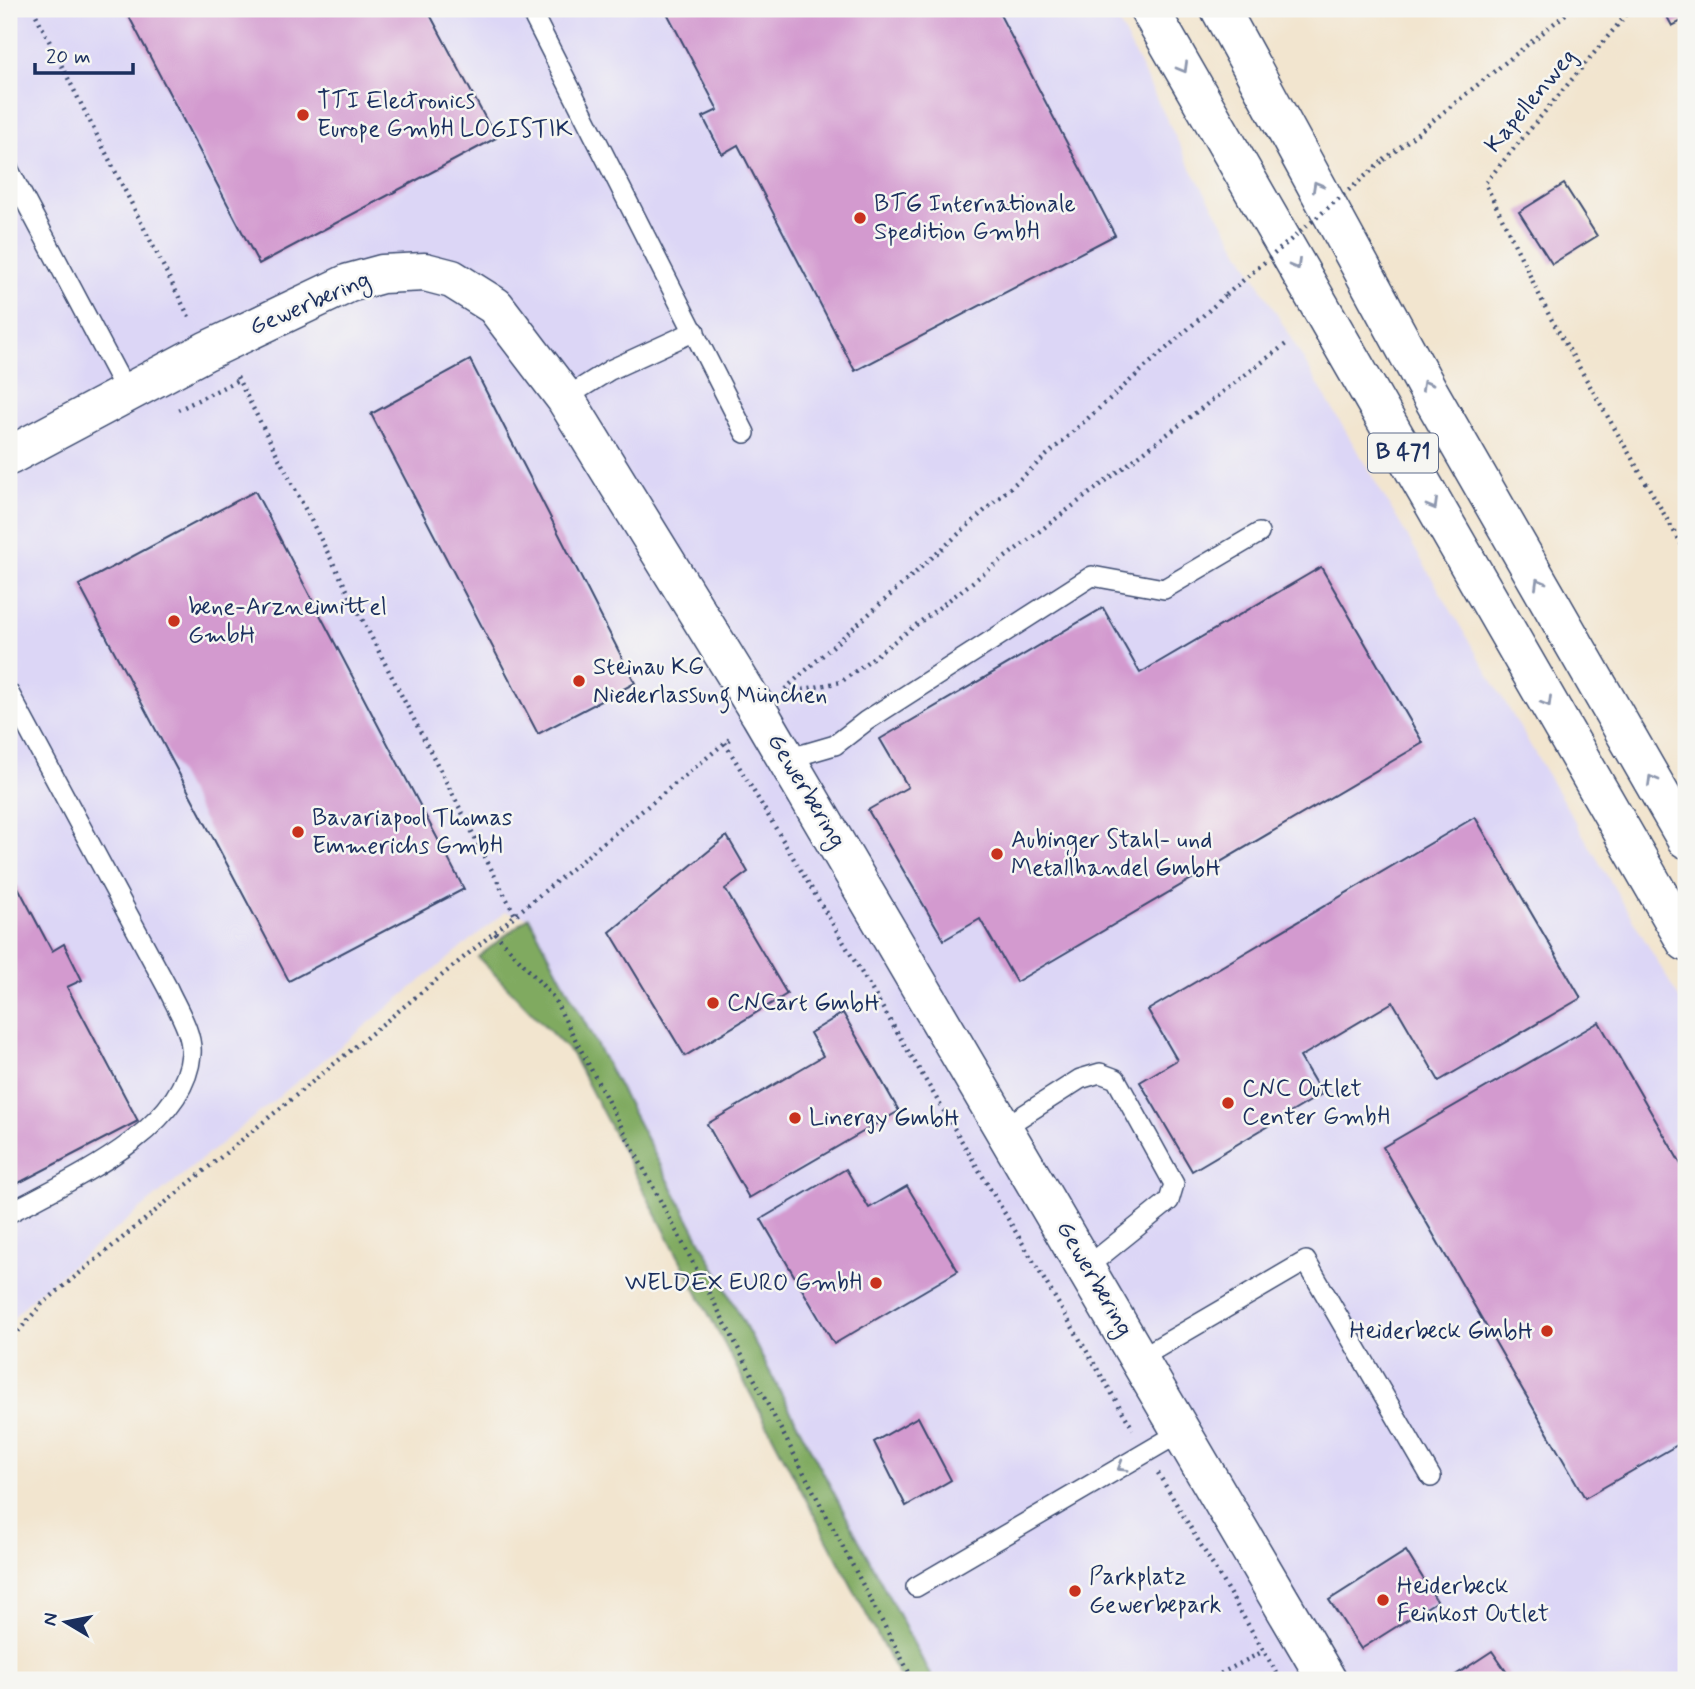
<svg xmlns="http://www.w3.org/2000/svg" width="1695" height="1689" viewBox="0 0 1695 1689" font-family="Mynerve,sans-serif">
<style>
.built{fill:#dcd6f6}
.forest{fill:#80aa61;stroke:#4e6c60;stroke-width:2}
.building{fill:#d39acf}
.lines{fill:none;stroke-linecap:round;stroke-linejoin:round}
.lane-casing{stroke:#3b4a6f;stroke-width:22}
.street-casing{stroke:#3b4a6f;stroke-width:41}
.highway-casing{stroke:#3b4a6f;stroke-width:41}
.path{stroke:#3b4a6f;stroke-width:4.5;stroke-dasharray:2 5;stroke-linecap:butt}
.lane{stroke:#fff;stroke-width:19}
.street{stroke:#fff;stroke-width:38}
.highway{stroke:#fff;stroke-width:38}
.path-bridge{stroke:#3b4a6f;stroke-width:4.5;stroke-dasharray:2 5;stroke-linecap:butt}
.oneway{stroke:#8d97ae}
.poi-dot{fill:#c8321e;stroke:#f6f6f2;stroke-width:2.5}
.labels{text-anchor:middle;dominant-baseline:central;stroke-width:5;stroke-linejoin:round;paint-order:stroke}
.shield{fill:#f6f6f2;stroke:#5d6b8a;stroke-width:2}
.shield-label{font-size:23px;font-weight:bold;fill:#1b2f5e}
.poi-label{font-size:24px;fill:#1b2f5e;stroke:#f6f6f2;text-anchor:start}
.street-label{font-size:24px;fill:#1b2f5e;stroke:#f6f6f2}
</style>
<rect width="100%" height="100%" fill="#f6f6f2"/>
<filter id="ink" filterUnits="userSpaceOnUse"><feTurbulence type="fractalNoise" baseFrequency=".0143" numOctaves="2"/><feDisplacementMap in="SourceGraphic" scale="14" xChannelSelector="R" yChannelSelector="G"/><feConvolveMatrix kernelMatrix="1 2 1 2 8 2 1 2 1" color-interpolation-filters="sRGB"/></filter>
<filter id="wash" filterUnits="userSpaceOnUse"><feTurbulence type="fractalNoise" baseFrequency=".00686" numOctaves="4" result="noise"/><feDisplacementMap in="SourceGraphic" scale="28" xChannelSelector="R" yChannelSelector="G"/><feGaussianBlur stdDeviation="1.57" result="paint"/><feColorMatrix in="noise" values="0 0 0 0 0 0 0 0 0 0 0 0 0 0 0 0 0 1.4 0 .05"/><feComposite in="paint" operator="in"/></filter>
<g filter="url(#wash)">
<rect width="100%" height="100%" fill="#f2e5cf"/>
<polygon class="built" points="9,9 1112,9 1192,170 1686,1010 1686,1680 933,1680 529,917 505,912 33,1297 9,1323"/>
<polygon class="forest" points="529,917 933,1680 901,1680 572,1054 478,957"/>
<g id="blocks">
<g class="building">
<polygon points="125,9 427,9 496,138 259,264"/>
<polygon points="665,9 997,9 1115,235 855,371 738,145 722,154 703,117 718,110"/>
<polygon points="1663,9 1686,9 1686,19 1672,26"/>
<polygon points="1564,184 1597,236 1552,264 1519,212"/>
<polygon points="470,360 635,683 538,734 371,414"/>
<polygon points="255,491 464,889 289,981 79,585"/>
<polygon points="1321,567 1423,743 1016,982 980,919 944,940 868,810 908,787 880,739 1103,608 1140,673"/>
<polygon points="1475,817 1581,998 1439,1081 1393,1002 1300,1057 1322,1094 1192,1171 1140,1082 1177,1060 1148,1010"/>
<polygon points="727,836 748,872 725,889 787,994 685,1056 610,932"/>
<polygon points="9,870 52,951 64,944 82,980 67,987 138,1121 9,1188"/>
<polygon points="843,1013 899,1111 749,1198 707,1124 823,1056 810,1033"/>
<polygon points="1599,1022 1686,1173 1686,1440 1585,1498 1383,1147"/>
<polygon points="846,1169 869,1208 907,1186 958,1271 834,1344 761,1219"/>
<polygon points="918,1417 951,1480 906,1506 874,1442"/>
<polygon points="1406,1551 1437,1601 1361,1649 1329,1600"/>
<polygon points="1492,1651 1510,1677 1505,1680 1448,1680"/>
</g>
</g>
</g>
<g filter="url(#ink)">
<use href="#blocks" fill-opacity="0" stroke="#3b4a6f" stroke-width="2"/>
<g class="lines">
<defs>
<g id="lane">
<polyline points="530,9 745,433"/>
<polyline points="9,170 127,393"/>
<polyline points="565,398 610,370 695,331"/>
<path d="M9,693L168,989C176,1007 193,1033 191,1054C185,1131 68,1181 9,1213"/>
<polyline points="787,759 835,745 866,721 1092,576 1164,589 1259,533"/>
<polyline points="1005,1127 1080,1079 1100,1073 1116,1079 1174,1184 1169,1201 1087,1267"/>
<polyline points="1140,1358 1306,1261 1431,1477"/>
<polyline points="916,1587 1181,1432"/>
</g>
<polyline id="street" points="9,456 206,351 349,283 382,274 425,272 452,279 495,306 565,398 760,714 1327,1680"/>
<g id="highway">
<polyline points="1149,9 1686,942"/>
<polyline points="1220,9 1428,390 1686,839"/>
</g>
</defs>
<use href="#lane" class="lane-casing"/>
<use href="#street" class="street-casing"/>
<use href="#highway" class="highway-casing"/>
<g class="path">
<polyline points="33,9 190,319"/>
<polyline points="1631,9 1485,183 1549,315 1686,552"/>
<polyline points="1384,160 1572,9"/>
<polyline points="237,377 516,917"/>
<polyline points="178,410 238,380"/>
<polyline points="785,689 1226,295"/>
<polyline points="789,692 841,682 1286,344"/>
<polyline points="725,743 1133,1429"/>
<polyline points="495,933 553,997 913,1680"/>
<polyline points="9,1342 42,1304 732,737"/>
<polyline points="1158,1473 1281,1680"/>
<polyline points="1208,1680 1264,1651"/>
</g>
<use href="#lane" class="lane"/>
<use href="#street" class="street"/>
<use href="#highway" class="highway"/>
<polyline class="path-bridge" points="1226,295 1384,160"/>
</g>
<defs><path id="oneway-chevron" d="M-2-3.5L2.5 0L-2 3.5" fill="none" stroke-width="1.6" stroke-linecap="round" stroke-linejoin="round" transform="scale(1.75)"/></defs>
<g class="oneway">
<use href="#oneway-chevron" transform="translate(1183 68) rotate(60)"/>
<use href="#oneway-chevron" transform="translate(1317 186) rotate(-119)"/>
<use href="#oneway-chevron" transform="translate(1296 265) rotate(60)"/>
<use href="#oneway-chevron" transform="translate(1426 385) rotate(-119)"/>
<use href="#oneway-chevron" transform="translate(1433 505) rotate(60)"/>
<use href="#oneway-chevron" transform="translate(1539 583) rotate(-120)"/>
<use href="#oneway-chevron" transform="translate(1547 702) rotate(60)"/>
<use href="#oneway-chevron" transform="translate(1652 780) rotate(-120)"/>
<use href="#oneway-chevron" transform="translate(1122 1467) rotate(149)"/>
</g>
</g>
<g class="poi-dot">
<circle cx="303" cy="115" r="7"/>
<circle cx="860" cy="218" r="7"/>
<circle cx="174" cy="621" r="7"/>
<circle cx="579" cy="681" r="7"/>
<circle cx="298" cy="832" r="7"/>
<circle cx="997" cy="854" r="7"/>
<circle cx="713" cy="1003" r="7"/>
<circle cx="1228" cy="1103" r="7"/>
<circle cx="795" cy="1118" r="7"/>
<circle cx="876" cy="1283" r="7"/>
<circle cx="1547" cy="1331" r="7"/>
<circle cx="1075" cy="1591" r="7"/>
<circle cx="1383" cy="1600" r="7"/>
</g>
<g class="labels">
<rect class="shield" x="1368" y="433.5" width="70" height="39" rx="5"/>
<g class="shield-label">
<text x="1403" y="453">B 471</text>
</g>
<g class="poi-label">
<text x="317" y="101">TTI Electronics<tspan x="317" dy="28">Europe GmbH LOGISTIK</tspan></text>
<text x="874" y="204">BTG Internationale<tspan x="874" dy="28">Spedition GmbH</tspan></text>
<text x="188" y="607">bene-Arzneimittel<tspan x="188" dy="28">GmbH</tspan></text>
<text x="593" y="667">Steinau KG<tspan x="593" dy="28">Niederlassung München</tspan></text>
<text x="312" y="818">Bavariapool Thomas<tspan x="312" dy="28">Emmerichs GmbH</tspan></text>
<text x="1011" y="840">Aubinger Stahl- und<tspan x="1011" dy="28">Metallhandel GmbH</tspan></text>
<text x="727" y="1003">CNCart GmbH</text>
<text x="1242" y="1089">CNC Outlet<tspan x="1242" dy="28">Center GmbH</tspan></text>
<text x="809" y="1118">Linergy GmbH</text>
<text x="862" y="1283" text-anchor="end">WELDEX EURO GmbH</text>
<text x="1533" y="1331" text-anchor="end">Heiderbeck GmbH</text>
<text x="1089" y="1577">Parkplatz<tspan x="1089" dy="28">Gewerbepark</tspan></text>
<text x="1397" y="1586">Heiderbeck<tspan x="1397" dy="28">Feinkost Outlet</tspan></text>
</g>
<g class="street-label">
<text transform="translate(1531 101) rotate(-50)">Kapellenweg</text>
<text transform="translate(310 304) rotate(-23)">Gewerbering</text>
<text transform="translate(806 791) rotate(59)">Gewerbering</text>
<text transform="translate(1094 1279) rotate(60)">Gewerbering</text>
</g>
</g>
<rect width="1695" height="1689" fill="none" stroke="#f6f6f2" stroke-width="35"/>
<g transform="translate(66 1622) rotate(280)" stroke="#f6f6f2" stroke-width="5" paint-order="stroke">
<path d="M0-5L12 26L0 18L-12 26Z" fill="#1b2f5e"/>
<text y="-10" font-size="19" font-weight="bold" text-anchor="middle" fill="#1b2f5e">N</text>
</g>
<path d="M35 63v10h98v-10" fill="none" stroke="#1b2f5e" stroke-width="3.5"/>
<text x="46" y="63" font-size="21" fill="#1b2f5e" stroke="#f6f6f2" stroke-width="5" paint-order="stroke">20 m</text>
</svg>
